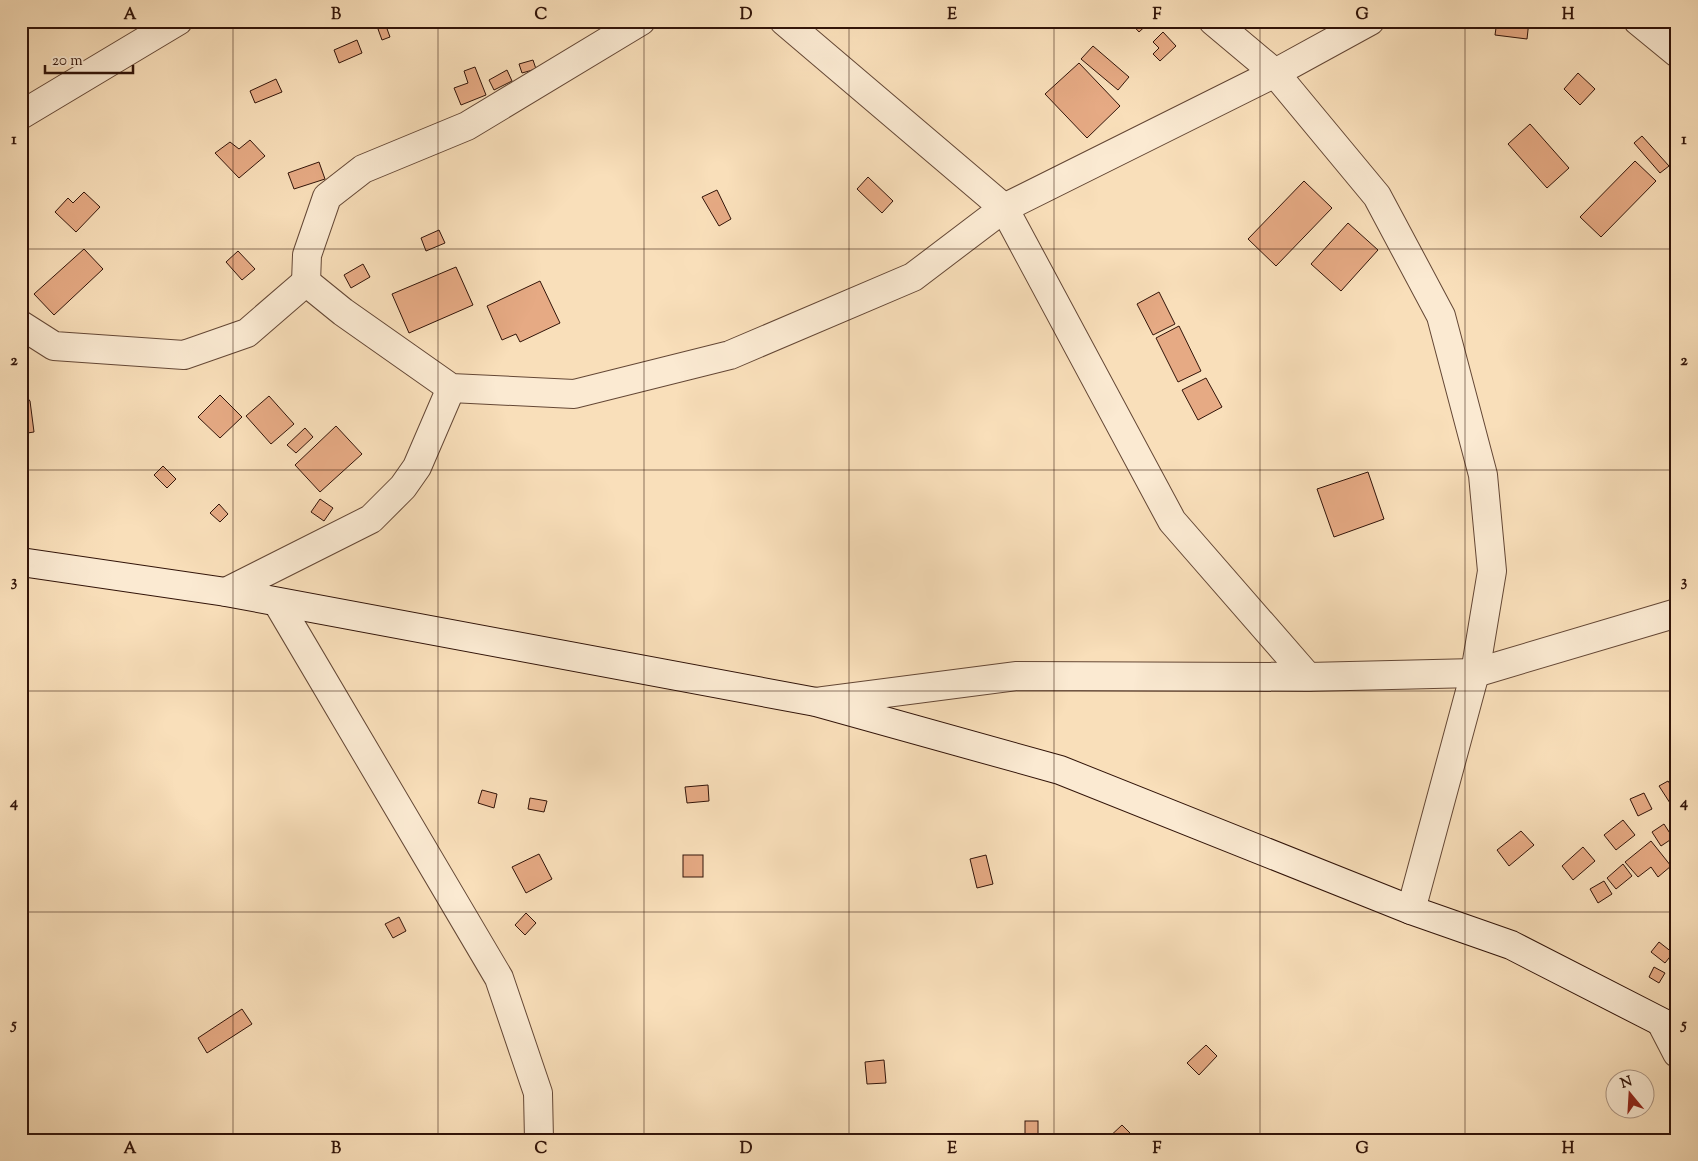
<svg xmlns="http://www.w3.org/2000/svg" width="1698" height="1161" viewBox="0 0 1698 1161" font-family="'Sorts Mill Goudy',serif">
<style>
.building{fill:#e6aa84;stroke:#321409}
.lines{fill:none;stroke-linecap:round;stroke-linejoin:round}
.street-casing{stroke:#644735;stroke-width:30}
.secondary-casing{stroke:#321409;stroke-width:30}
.street{stroke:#fbead2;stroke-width:28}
.secondary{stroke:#fbead2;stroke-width:28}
.grid{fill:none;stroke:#321409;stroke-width:1;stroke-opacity:0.55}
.neatline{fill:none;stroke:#321409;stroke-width:2}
.grid-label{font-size:16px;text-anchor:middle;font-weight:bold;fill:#321409}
</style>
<rect width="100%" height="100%" fill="#f9dfba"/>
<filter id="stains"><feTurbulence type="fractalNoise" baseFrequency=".004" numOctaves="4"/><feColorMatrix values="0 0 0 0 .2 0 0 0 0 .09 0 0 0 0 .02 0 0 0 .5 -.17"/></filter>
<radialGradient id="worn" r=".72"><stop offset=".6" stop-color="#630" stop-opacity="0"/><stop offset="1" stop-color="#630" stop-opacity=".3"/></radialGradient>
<g class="building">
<polygon points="1129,21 1151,21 1139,32"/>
<polygon points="1497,21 1529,21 1527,39 1495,35"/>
<polygon points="386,26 390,37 382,40 378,29"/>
<polygon points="1163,32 1176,46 1160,61 1153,54 1159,48 1153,42"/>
<polygon points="357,40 362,53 339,63 334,50"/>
<polygon points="1093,46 1129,77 1118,90 1081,59"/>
<polygon points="533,60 536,69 522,73 519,64"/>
<polygon points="1079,63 1120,106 1087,138 1045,94"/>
<polygon points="475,67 486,95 461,105 454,88 468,83 464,71"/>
<polygon points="507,70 512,81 494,90 489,80"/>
<polygon points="1578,73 1595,89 1580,105 1564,89"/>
<polygon points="276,79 282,92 255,103 250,91"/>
<polygon points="1530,124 1569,168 1547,188 1508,144"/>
<polygon points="1642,136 1669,166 1660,173 1634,143"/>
<polygon points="250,140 265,156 239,178 215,153 230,142 239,149"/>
<polygon points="1635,161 1656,181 1601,237 1580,217"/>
<polygon points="319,162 325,179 294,189 288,173"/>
<polygon points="868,177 893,201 882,213 857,189"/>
<polygon points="1304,181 1332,208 1276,266 1248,239"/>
<polygon points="717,190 731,219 719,226 702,197"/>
<polygon points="84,192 100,207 76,232 55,212 68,198 73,203"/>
<polygon points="1348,223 1378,250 1341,291 1311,264"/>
<polygon points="439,230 445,243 426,251 421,238"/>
<polygon points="84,249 103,269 54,315 34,294"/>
<polygon points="238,251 255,269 242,280 226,262"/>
<polygon points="363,264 370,277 351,288 344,275"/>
<polygon points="456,267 473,305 409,333 392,294"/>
<polygon points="540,281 560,323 520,342 516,334 502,340 487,306"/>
<polygon points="1159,292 1175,324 1153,335 1137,304"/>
<polygon points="1179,326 1201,371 1178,382 1156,338"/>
<polygon points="1206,378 1222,407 1198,420 1182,390"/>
<polygon points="21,390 30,401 34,432 21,434"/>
<polygon points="220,395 242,417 220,438 198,417"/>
<polygon points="269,396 294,424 271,444 246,416"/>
<polygon points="336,426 362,454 320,492 295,465"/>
<polygon points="305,428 313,437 296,453 287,445"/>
<polygon points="163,466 176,479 167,488 154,475"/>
<polygon points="1368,472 1384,519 1334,537 1317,489"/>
<polygon points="320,499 333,508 324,521 311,512"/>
<polygon points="219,504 228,514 220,522 210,513"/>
<polygon points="1668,781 1677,794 1677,798 1670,803 1659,786"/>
<polygon points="708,785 709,801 687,803 685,787"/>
<polygon points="482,790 497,794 494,808 478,803"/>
<polygon points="1644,793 1652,809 1638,816 1630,799"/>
<polygon points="530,798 547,801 544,812 528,809"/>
<polygon points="1623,820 1635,835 1616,850 1604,835"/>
<polygon points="1664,824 1673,838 1661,846 1652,832"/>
<polygon points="1521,831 1534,845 1509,866 1497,850"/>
<polygon points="1651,841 1671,866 1658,877 1651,867 1638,877 1625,862"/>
<polygon points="1583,847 1595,861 1573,880 1562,866"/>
<polygon points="539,854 552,879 526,893 512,867"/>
<rect x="683" y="855" width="20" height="22"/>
<polygon points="986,855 993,884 977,888 970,859"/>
<polygon points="1623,864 1632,876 1616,889 1607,878"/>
<polygon points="1604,881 1612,894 1598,903 1590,889"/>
<polygon points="526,913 536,923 525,935 515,925"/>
<polygon points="399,917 406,931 393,938 385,924"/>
<polygon points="1659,942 1673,953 1665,963 1651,952"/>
<polygon points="1654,967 1665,973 1659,983 1649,977"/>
<polygon points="242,1009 252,1024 207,1053 198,1038"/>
<polygon points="1206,1045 1217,1056 1199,1075 1187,1063"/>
<polygon points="884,1060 886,1083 867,1084 865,1062"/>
<rect x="1025" y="1121" width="13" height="19"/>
<polygon points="1122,1125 1133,1136 1129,1140 1106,1140"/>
</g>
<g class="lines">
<defs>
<g id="street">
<polyline points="784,21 1004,208 1172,521 1308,677"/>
<polyline points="1213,21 1275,73 1377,196 1441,316 1483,475 1492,571 1475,673 1411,910"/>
<polyline points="1638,21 1677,53"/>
<polyline points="21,115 178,21"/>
<polyline points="306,282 307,255 327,197 363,169 467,126 641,21"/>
<polyline points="21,325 54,346 184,355 247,333 306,282 343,312 451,388 574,394 730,355 913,277 1004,208 1275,73 1370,21"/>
<polyline points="226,592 371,519 403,487 417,467 451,388"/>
<polyline points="277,602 499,978 538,1093 539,1140"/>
<polyline points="816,702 1017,676 1308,677 1475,673 1677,613"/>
<polyline points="1662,1024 1677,1053"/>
</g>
<polyline id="secondary" points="21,562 226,592 816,702 1060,770 1411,910 1511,945 1677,1030"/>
</defs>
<use href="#street" class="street-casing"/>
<use href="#secondary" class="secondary-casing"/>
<use href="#street" class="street"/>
<use href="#secondary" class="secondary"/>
</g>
<path class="grid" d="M233,21V1140M438,21V1140M644,21V1140M849,21V1140M1054,21V1140M1260,21V1140M1465,21V1140M21,249H1677M21,470H1677M21,691H1677M21,912H1677"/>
<rect width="1698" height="1161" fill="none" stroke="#f9dfba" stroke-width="55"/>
<g transform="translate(1630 1094) rotate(342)"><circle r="24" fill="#fbead2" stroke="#ab9482"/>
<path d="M0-4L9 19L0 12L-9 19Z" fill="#8f2418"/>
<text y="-8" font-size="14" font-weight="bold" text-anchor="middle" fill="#321409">N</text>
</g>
<path d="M45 65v8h88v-8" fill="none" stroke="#321409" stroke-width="2.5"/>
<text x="52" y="65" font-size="15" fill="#321409" stroke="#fbead2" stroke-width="4" paint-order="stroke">20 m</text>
<rect x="28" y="28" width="1642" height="1106" class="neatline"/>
<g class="grid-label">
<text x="130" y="19">A</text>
<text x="336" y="19">B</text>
<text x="541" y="19">C</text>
<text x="746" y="19">D</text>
<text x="952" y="19">E</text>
<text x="1157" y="19">F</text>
<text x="1362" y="19">G</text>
<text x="1568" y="19">H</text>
<text x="14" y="144">1</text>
<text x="1684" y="144">1</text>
<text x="14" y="365">2</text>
<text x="1684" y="365">2</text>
<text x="14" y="586">3</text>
<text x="1684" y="586">3</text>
<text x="14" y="807">4</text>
<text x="1684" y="807">4</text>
<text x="14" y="1029">5</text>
<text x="1684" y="1029">5</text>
<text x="130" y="1153">A</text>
<text x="336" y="1153">B</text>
<text x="541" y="1153">C</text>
<text x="746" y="1153">D</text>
<text x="952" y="1153">E</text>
<text x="1157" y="1153">F</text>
<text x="1362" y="1153">G</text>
<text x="1568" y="1153">H</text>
</g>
<rect width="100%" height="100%" filter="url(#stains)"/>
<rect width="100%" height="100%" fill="url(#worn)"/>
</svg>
